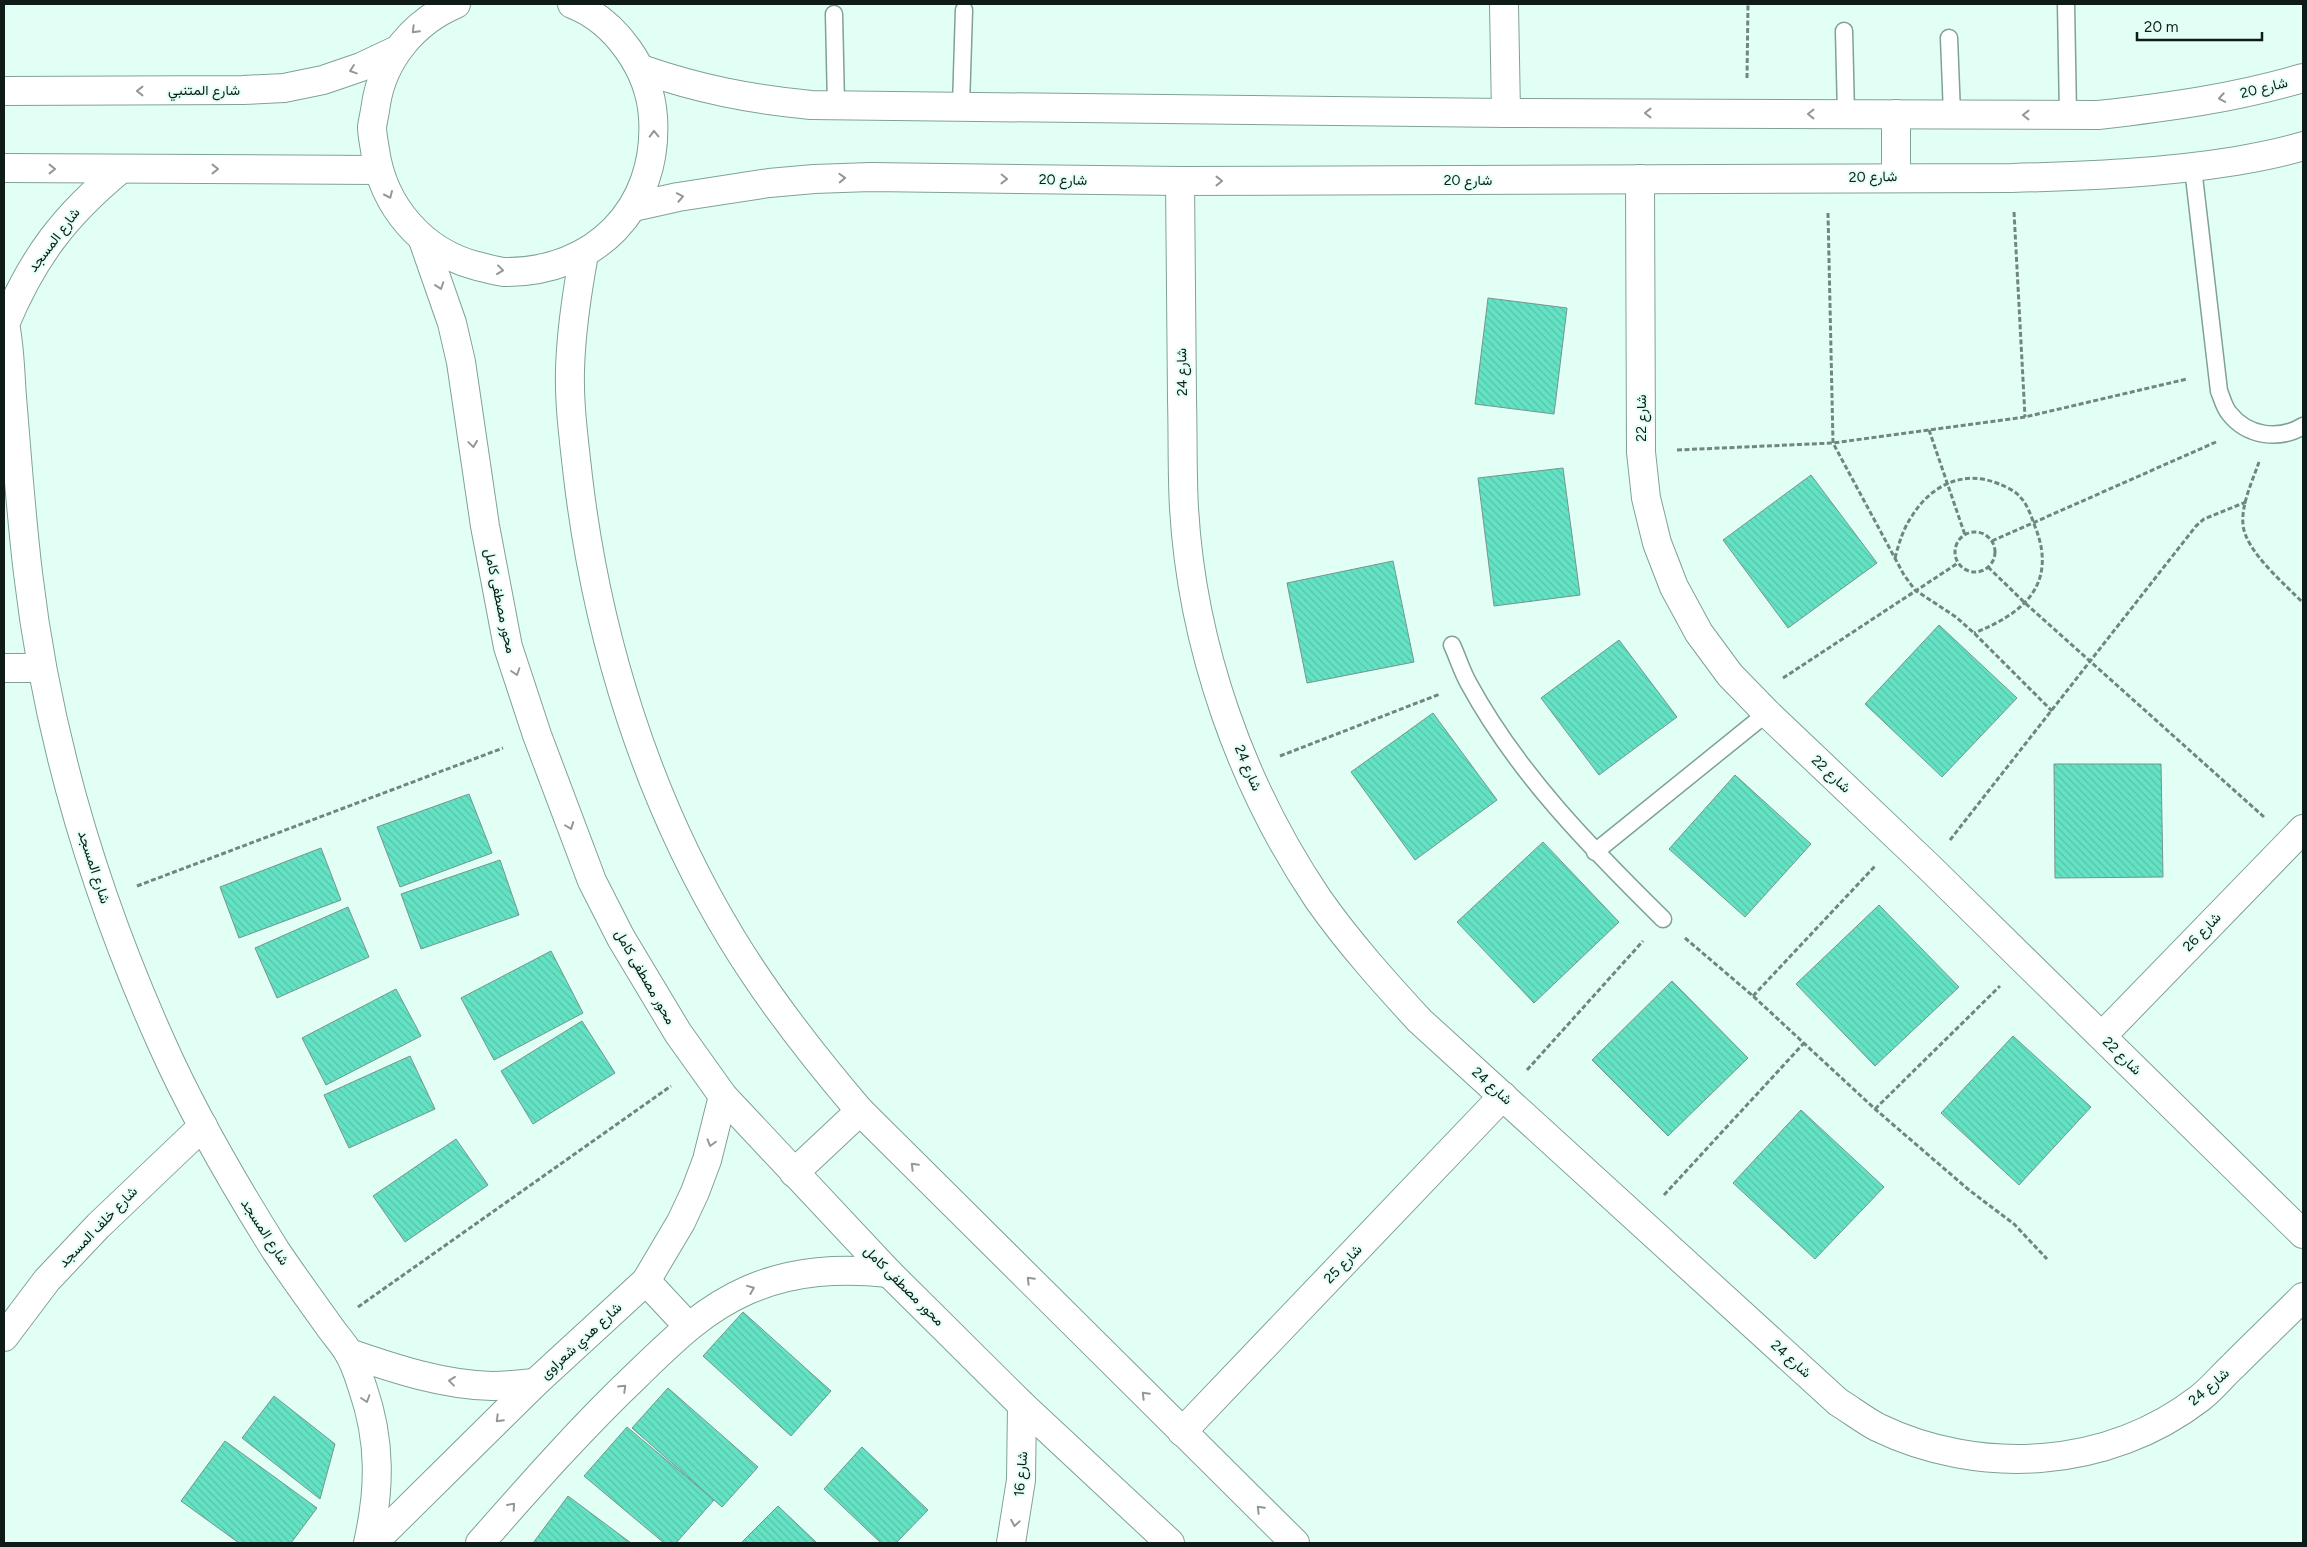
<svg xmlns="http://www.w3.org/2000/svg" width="2307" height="1547" viewBox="0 0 2307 1547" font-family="Figtree,Vazirmatn,sans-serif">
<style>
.building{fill:url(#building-back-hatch);stroke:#75968c}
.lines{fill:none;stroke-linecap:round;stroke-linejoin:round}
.service-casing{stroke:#80a197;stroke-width:19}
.minor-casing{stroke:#80a197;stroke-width:30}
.tertiary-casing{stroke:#80a197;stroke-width:30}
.path{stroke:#718680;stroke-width:3;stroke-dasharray:5 2.5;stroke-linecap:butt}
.service{stroke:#fff;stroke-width:16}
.minor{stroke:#fff;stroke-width:28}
.tertiary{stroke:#fff;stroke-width:28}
.oneway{stroke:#939897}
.labels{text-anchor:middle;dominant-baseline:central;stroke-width:4;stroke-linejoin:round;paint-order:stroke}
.street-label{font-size:14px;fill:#0e1b18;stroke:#e2fff6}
</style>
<defs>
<pattern id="building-back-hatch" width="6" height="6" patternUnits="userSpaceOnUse" patternTransform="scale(1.25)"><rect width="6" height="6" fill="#64e3c4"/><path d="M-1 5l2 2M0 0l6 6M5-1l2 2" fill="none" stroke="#56c2a8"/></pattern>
</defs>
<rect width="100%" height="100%" fill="#e2fff6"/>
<g class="building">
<polygon points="1488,298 1567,308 1554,414 1475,404"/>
<polygon points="1563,468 1580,595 1494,606 1478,478"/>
<polygon points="1811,475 1877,563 1788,628 1723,540"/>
<polygon points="1393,561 1414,662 1307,683 1287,583"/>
<polygon points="1939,625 2017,698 1942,777 1865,704"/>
<polygon points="1619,640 1677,717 1599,775 1541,698"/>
<polygon points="1433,713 1497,800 1415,860 1351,772"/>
<polygon points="2054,764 2161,764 2163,877 2055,878"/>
<polygon points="1735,775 1811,844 1745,917 1669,849"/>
<polygon points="469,794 492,853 400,887 377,827"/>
<polygon points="1543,842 1619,922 1534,1003 1457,922"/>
<polygon points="321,848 341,900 239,938 220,887"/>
<polygon points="500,860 519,915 421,949 401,894"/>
<polygon points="1879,905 1959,987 1875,1066 1796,984"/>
<polygon points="348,907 369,957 277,998 255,948"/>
<polygon points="551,951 583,1013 494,1060 461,998"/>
<polygon points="1672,981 1748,1058 1668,1136 1592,1060"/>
<polygon points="396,989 421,1036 326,1085 302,1038"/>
<polygon points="582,1021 615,1073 533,1124 501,1071"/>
<polygon points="2013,1036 2091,1107 2019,1185 1941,1113"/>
<polygon points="410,1056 435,1109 349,1148 324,1095"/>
<polygon points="1801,1110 1884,1187 1815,1259 1733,1183"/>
<polygon points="456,1139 488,1185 405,1242 373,1196"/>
<polygon points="743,1312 831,1391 791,1436 703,1356"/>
<polygon points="668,1388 758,1467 722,1507 632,1428"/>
<polygon points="274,1396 335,1444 320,1499 242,1438"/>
<polygon points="627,1427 714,1500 676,1543 664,1543 584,1476"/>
<polygon points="225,1441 317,1508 291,1543 239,1543 181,1501"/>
<polygon points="862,1447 928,1510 896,1543 881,1543 824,1489"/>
<polygon points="568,1496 631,1543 533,1543"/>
<polygon points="778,1506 817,1543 741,1543"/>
</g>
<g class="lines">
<defs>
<g id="service">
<polyline points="2066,4 2068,115"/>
<polyline points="834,14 836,105"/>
<polyline points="1844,31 1846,114"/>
<polyline points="1949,38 1952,114"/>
<polyline points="961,106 964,10"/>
<path d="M2193,168L2219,391C2222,398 2224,407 2229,413C2247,436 2278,441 2303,426"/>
<path d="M1452,645C1458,658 1462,672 1469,684C1518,774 1591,848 1663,919"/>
<polyline points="1595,852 1767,713"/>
</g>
<g id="minor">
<polyline points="1504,4 1506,113"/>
<path d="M641,69C699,89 749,99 811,105L1506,113L2098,115C2170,107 2234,98 2303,78"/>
<polyline points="4,91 243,90 284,88 323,80 361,67 397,50"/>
<polyline points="4,168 378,170"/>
<polyline points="1896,177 1896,114"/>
<polyline points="1640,179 1641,452 1646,498 1657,543 1674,587 1699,633 1730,675 1767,713 1929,867 2303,1234"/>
<path d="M1180,181C1181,254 1182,327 1182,399C1183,436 1182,472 1184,508C1192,646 1241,785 1318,899C1349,943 1384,982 1420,1021L1838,1402C1851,1410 1864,1420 1877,1427C1980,1477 2108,1469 2200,1398C2212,1389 2222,1376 2233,1366C2256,1343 2280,1320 2303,1297"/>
<path d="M633,207L678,197L769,183L814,179L871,177L1180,181L2012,178C2087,176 2162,173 2236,161C2259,157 2281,153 2303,146"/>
<path d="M4,319C10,344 10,372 12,397C17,456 21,515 28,573C47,736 95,895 162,1044C194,1116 234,1184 276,1251C293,1276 311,1301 329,1326C335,1335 343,1343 348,1352C355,1363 359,1377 363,1389C381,1441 380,1490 368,1543"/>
<path d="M5,324C33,257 65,215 121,169"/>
<polyline points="4,668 42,668"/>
<polyline points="2102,1036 2303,829"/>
<polyline points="646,1281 688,1326"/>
<polyline points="4,1337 47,1280 98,1226 203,1126"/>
<path d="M349,1353C395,1369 444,1385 492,1386C506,1386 521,1384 535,1383"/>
<polyline points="1182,1432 1503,1096"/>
<polyline points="373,1543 535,1383 646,1281 681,1222 695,1192 707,1160 723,1096"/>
<path d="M480,1543C531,1485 582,1427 638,1374C672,1341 704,1309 748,1290C794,1270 841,1268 889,1273"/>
<polyline points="1011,1543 1021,1480 1022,1405"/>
</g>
<g id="tertiary">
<path d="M456,4C414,22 383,59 376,104C375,112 373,120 372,127C372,134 374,143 375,150C383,206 422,252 477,266C486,268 495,271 504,272C595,273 659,208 653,117C650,70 616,21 572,4"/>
<polyline points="423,240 452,323 461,362 485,526 508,647 537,735 592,881 621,938 678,1033 723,1096 889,1273 1022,1405 1170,1543"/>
<path d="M584,254C577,292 571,330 570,370C569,405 574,441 578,477C597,638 647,799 732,939C769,1000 813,1056 860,1111L1295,1543"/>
<polyline points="794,1173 860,1111"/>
</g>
</defs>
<use href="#service" class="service-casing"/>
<use href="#minor" class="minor-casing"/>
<use href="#tertiary" class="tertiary-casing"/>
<g class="path">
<polyline points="1747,78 1748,4"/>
<polyline points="2014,212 2025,417"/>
<polyline points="1828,213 1833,443 1904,575 1915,590 1956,617 1974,633 2052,711"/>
<polyline points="1929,430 1965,535"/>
<polyline points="1677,450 1833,443 2025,417 2187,379"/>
<path d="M2259,462C2252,482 2241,505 2243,525C2246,552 2285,584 2303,603"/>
<circle cx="1975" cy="552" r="20"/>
<polyline points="1992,541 2216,442"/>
<path d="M1895,558C1899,543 1903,529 1912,516C1931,485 1964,469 1999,484C2006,487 2016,491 2021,498C2028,505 2032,519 2036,529C2057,585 2023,614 1974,633"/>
<polyline points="1988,567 2025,603 2264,817"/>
<polyline points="1783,678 1958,563"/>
<polyline points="1280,756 1440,694"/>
<polyline points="1950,840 2196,526 2204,519 2246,502"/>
<polyline points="137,886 503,748"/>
<polyline points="1685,938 1753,996 1875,1109 1969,1190 2014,1224 2047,1259"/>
<polyline points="1753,996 1876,865"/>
<polyline points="1527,1070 1643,941"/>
<polyline points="1875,1109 2000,986"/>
<polyline points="1664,1195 1804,1043"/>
<polyline points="358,1307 671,1086"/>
</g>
<use href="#service" class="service"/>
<use href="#minor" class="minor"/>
<use href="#tertiary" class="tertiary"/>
</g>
<defs><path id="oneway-chevron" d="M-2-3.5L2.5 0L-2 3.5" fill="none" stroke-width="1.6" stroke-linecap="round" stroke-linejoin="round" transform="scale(1.25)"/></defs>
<g class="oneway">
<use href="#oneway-chevron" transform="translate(415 30) rotate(135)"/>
<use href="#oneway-chevron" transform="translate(353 70) rotate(161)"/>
<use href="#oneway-chevron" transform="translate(140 91) rotate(180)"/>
<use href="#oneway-chevron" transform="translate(2222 98) rotate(170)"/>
<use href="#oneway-chevron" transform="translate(1648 113) rotate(-180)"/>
<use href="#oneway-chevron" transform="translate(1811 114) rotate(-180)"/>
<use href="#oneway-chevron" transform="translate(2026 115) rotate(-180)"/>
<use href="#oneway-chevron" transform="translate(654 134) rotate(-91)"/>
<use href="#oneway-chevron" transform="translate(52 169)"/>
<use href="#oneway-chevron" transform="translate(215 169)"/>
<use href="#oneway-chevron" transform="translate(842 178) rotate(-2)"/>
<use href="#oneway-chevron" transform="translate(1004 179) rotate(1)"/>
<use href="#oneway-chevron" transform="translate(1219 181)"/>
<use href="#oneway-chevron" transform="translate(389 195) rotate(66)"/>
<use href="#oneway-chevron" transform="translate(680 197) rotate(-11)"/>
<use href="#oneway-chevron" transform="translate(500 270) rotate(7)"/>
<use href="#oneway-chevron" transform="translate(440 286) rotate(71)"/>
<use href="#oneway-chevron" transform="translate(473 444) rotate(82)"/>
<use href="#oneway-chevron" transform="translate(516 672) rotate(72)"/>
<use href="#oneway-chevron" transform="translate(570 826) rotate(69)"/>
<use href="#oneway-chevron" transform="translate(711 1143) rotate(106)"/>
<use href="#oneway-chevron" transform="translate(914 1166) rotate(-135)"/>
<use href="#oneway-chevron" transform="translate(1030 1280) rotate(-135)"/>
<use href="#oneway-chevron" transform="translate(751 1289) rotate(-22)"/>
<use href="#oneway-chevron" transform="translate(452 1381) rotate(-173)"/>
<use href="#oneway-chevron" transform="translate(623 1388) rotate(-44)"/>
<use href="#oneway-chevron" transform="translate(1145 1395) rotate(-135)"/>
<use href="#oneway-chevron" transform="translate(366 1399) rotate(72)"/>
<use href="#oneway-chevron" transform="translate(499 1419) rotate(135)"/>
<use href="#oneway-chevron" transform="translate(512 1506) rotate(-49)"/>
<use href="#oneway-chevron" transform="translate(1260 1509) rotate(-135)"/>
<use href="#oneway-chevron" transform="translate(1015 1523) rotate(100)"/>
</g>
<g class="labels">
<g class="street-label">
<text transform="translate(2264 88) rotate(-14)">شارع 20</text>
<text x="204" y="90">شارع المتنبي</text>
<text transform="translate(1873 177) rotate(-1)">شارع 20</text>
<text transform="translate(1063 180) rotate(1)">شارع 20</text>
<text x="1468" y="180">شارع 20</text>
<text transform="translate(54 240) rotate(-53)">شارع المسجد</text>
<text transform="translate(1182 372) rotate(-91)">شارع 24</text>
<text transform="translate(1641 418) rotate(-90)">شارع 22</text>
<text transform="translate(500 601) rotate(78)">محور مصطفى كامل</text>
<text transform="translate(1248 768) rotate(67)">شارع 24</text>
<text transform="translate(1831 774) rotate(43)">شارع 22</text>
<text transform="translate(94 867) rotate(72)">شارع المسجد</text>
<text transform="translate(2202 932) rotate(-46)">شارع 26</text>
<text transform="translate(645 977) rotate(60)">محور مصطفى كامل</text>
<text transform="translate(2122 1056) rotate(44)">شارع 22</text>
<text transform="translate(1492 1086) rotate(42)">شارع 24</text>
<text transform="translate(98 1227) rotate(-46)">شارع خلف المسجد</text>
<text transform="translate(265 1232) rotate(57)">شارع المسجد</text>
<text transform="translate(1343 1264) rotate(-46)">شارع 25</text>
<text transform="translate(904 1286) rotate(45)">محور مصطفى كامل</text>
<text transform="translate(581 1341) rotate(-43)">شارع هدي شعراوى</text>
<text transform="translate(1791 1359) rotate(42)">شارع 24</text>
<text transform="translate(2209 1387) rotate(-41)">شارع 24</text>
<text transform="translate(1021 1474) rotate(-85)">شارع 16</text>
</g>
</g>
<rect width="2307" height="1547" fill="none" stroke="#0e1b18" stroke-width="10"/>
<path d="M2137 32v8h125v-8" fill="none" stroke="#0e1b18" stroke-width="2.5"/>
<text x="2144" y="32" font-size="15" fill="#0e1b18" stroke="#e2fff6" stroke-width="4" paint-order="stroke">20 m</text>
</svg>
